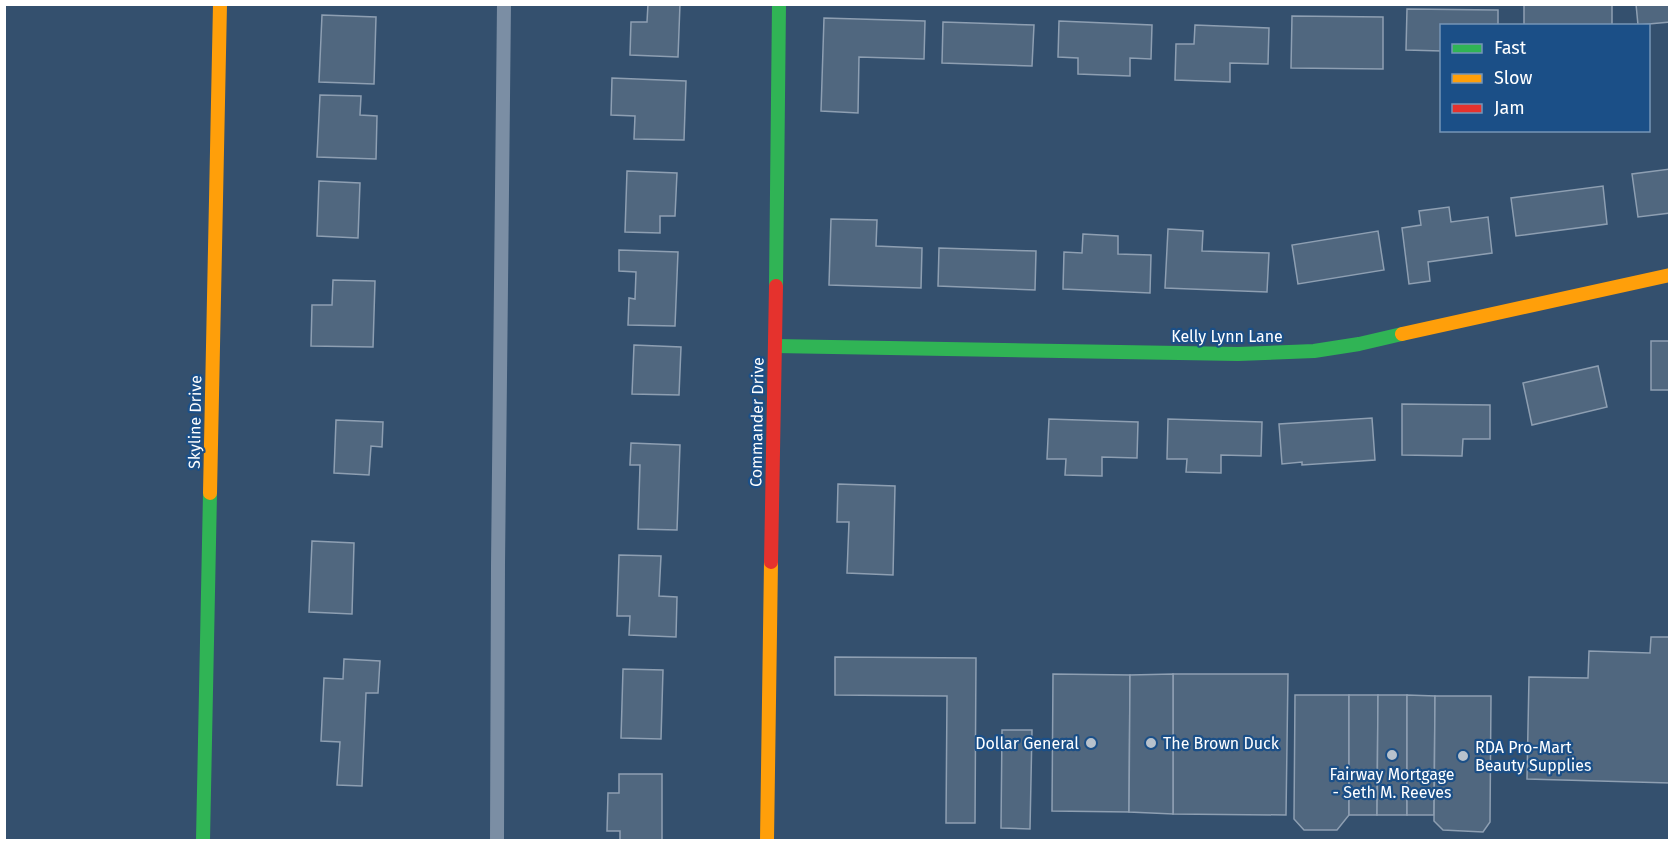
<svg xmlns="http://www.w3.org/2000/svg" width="1674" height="845" viewBox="0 0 1674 845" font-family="'Fira Sans',sans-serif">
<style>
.building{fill:#50677f;stroke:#8e9fb2;stroke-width:1.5}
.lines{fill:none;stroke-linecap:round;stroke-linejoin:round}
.lane{stroke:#7b8ea4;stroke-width:14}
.fast{stroke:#30b455;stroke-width:14}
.slow{stroke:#ff9f0a;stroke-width:14}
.jam{stroke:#e5322d;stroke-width:14}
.poi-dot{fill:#b8c2cc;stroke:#1b4f87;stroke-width:2}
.labels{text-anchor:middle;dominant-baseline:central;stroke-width:4.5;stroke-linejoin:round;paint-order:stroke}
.street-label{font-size:16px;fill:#fff;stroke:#1b4f87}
.poi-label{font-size:16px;fill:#fff;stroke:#1b4f87;text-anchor:start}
</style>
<rect width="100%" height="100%" fill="#34506e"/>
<g class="building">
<polygon points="648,4 680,4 678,57 630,55 631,22 647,22"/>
<rect x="1524" y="4" width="88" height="22"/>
<polygon points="1636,4 1670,4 1670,22 1638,25"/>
<polygon points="1407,9 1498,10 1498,26 1442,26 1442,51 1406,50"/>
<polygon points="322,15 376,17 374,84 319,82"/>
<polygon points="1292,16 1383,17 1383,69 1291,68"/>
<polygon points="824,18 925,21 924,59 859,57 858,113 821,111"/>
<polygon points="1059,21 1152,25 1151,59 1130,58 1130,76 1078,74 1078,58 1058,57"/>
<polygon points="943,22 1034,25 1032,66 942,63"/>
<polygon points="1195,25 1269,28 1268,64 1230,63 1230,82 1175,80 1176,44 1194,44"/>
<polygon points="612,78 686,81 684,140 634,139 635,116 611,115"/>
<polygon points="320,95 361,96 360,115 377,116 376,159 317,157"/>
<polygon points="1670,169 1670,213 1638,217 1632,174"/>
<polygon points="627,171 677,173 675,216 660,216 660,233 625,232"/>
<polygon points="319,181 360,183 358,238 317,236"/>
<polygon points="1603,186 1607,224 1516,236 1511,198"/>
<polygon points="1449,207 1451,222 1488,217 1492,253 1428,262 1430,281 1409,284 1402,228 1421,225 1419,211"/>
<polygon points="831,219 877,220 876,246 922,248 921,288 829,285"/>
<polygon points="1168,229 1203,231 1202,251 1269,253 1267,292 1165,288"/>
<polygon points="1378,231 1384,270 1298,284 1292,245"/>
<polygon points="1083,234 1118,236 1118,254 1151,255 1150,293 1063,289 1064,252 1082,253"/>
<polygon points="939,248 1036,251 1035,290 938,286"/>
<polygon points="619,250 678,252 675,326 628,325 629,298 635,299 636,272 619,271"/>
<polygon points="333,280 375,281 373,347 311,346 312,305 332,305"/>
<rect x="1651" y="341" width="19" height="49"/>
<polygon points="634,345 681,347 679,395 632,394"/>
<polygon points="1598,366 1607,407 1532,425 1523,383"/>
<polygon points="1402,404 1490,405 1490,439 1463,439 1462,456 1402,455"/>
<polygon points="1372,418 1375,460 1302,465 1302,462 1282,464 1279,424"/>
<polygon points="1049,419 1138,422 1137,458 1102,457 1102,476 1065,475 1066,459 1047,459"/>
<polygon points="1168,419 1262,422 1261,456 1221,455 1221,473 1186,472 1187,459 1167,459"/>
<polygon points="336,420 383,422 382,447 371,446 369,475 334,473"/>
<polygon points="631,443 680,445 677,530 638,529 640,465 630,465"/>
<polygon points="838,484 895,486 893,575 847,573 849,522 837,522"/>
<polygon points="312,541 354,543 352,614 309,612"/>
<polygon points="619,555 661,556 659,596 677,597 676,637 629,635 630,616 617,616"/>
<polygon points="1651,637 1670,637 1670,783 1527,779 1529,677 1588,678 1589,651 1650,653"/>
<polygon points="835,657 976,658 975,823 946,823 947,696 835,695"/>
<polygon points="344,659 380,661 378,693 366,693 362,786 337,785 340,742 321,741 324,678 343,679"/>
<polygon points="623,669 663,670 661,739 621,738"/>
<polygon points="1053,674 1130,675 1129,812 1052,811"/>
<polygon points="1173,674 1288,674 1286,815 1173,814"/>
<polygon points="1173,674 1173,814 1129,812 1130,675"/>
<polygon points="1295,695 1349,695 1349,815 1337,830 1304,830 1294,819"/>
<polygon points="1349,695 1378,695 1377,815 1349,815"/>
<polygon points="1378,695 1407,695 1407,815 1377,815"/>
<polygon points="1407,695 1435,696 1434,815 1407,815"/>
<polygon points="1435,696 1491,696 1490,822 1483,832 1443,830 1434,821"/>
<polygon points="1002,730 1032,730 1030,829 1001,828"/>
<polygon points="619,774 662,774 662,840 620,840 620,831 607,831 608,793 619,793"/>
</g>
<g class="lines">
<polyline class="lane" points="497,840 498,565 504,4"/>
<g class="fast">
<polyline points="776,286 779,4"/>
<polyline points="775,346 1238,354 1314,351 1359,344 1402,334"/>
<polyline points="203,840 210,493"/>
</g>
<g class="slow">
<polyline points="1402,334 1670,275"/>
<polyline points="210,493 220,4"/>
<polyline points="767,840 771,562"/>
</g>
<polyline class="jam" points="771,562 776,286"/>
</g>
<g class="poi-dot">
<circle cx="1091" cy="743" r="6"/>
<circle cx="1151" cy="743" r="6"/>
<circle cx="1392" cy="755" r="6"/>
<circle cx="1463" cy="756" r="6"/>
</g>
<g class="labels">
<g class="street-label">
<text x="1227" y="336">Kelly Lynn Lane</text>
<text transform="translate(195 422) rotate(-89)">Skyline Drive</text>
<text transform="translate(757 422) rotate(-89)">Commander Drive</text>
</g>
<g class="poi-label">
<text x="1079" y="743" text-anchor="end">Dollar General</text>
<text x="1163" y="743">The Brown Duck</text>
<text x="1475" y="747">RDA Pro-Mart<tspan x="1475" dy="18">Beauty Supplies</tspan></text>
<text x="1392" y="774" text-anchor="middle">Fairway Mortgage<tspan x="1392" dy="18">- Seth M. Reeves</tspan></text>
</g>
</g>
<rect width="1674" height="845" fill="none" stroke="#ffffff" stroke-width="12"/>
<rect x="1440" y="24" width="210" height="108" fill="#1b4f87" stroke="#7695b7" stroke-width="1.5"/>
<rect x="1452" y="44" width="30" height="9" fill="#30b455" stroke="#7695b7" stroke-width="1.5"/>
<text x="1494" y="54" font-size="18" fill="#ffffff">Fast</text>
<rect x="1452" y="74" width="30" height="9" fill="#ff9f0a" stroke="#7695b7" stroke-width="1.5"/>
<text x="1494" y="84" font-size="18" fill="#ffffff">Slow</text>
<rect x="1452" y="104" width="30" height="9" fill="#e5322d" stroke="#7695b7" stroke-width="1.5"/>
<text x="1494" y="114" font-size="18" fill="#ffffff">Jam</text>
</svg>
